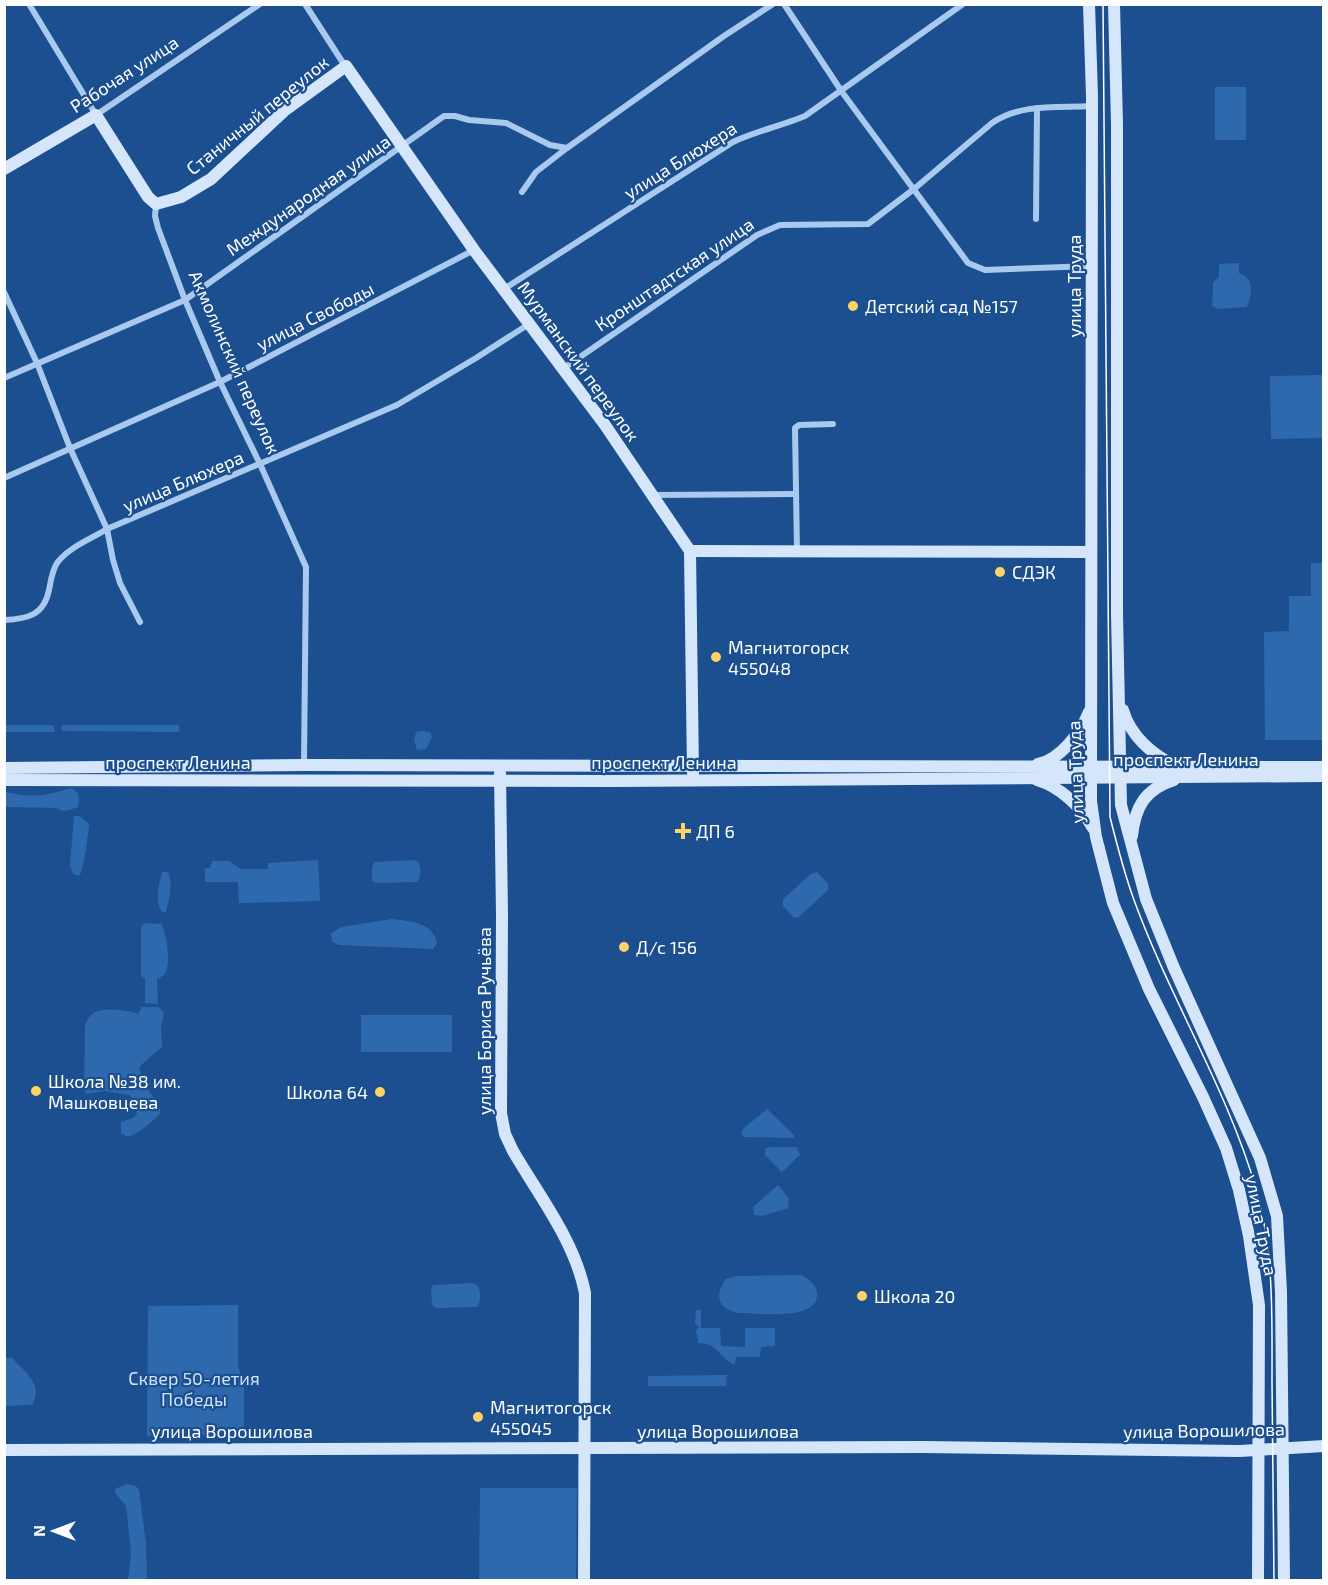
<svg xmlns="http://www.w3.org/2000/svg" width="1328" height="1585" viewBox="0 0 1328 1585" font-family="'Exo 2',sans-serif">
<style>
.green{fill:#2e69ad}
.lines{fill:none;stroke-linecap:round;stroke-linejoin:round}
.street{stroke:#a9c9ee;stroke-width:6}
.secondary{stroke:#d6e6fa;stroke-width:12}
.tram{stroke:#fff;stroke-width:1.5}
.poi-dot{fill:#ffd166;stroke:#1b4f8f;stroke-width:2}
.labels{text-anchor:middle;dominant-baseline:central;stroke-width:4.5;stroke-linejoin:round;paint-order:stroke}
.street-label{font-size:18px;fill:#fff;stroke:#1b4f8f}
.poi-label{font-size:18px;fill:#fff;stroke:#1b4f8f;text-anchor:start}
.park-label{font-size:18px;fill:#cfe3fa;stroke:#1b4f8f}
</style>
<rect width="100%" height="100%" fill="#1b4f8f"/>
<g class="green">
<rect x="1215" y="87" width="31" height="53"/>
<path d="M1239,263V273C1255,278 1252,294 1247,307L1218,309L1212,306L1213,282L1219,277V264Z"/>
<polygon points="1323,375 1323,438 1271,439 1270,376"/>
<polygon points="1311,563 1323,563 1323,740 1265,740 1264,632 1289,631 1289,596 1311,596"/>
<polygon points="5,725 50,725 54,726 55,732 5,732"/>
<polygon points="62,725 179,725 179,732 62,731"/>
<polygon points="422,731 430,732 432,737 426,749 417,750 414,740 416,732"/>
<path d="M72,788C81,794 80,798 78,807C70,810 63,813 56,808L5,807V792C20,795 33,797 49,794C57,793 64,789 72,788Z"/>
<path d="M74,816H80L89,824C88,834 84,871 79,876L73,874L70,865Z"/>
<polygon points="318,860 320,901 239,903 238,882 205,882 205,868 210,868 212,861 229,861 241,869 268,869 268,863"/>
<path d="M414,860L419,863C421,869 421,877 417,882L376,883L372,881V867L374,862Z"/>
<path d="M162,872H168C173,884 170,898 166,911L163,913C154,902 159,885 162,872Z"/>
<polygon points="817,872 828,884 829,889 799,917 794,918 783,906 783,899 811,874"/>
<path d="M392,919C409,921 433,922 437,943L433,949L338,945L332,941L331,933L342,927Z"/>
<path d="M146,923L161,924C167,932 170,959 167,969C166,974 162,977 157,979L158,1004L145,1003V978L141,976V929L142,925Z"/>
<path d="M142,1007H159L164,1013L161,1027L162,1047L140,1066C139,1083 156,1096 161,1112C158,1118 136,1135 130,1136C125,1136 125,1136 121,1133V1122L133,1118L137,1114L130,1095L104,1091L86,1094L84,1090L85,1025C87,1020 92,1012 98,1011C108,1008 129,1010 138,1014Z"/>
<rect x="361" y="1015" width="91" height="37"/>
<polygon points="767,1109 794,1135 794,1138 743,1137 742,1133 743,1129"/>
<polygon points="769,1147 797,1147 800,1155 782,1172 765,1155 765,1149"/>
<polygon points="778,1185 789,1198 788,1208 762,1216 754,1215 753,1207"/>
<path d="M801,1275C810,1280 818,1285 817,1296C815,1321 758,1313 740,1313C719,1310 713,1296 726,1279L737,1276Z"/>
<path d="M473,1283L478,1286C481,1292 481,1301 477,1307L436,1308L432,1305L431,1290L433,1285Z"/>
<polygon points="238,1305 238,1367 244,1383 244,1435 147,1436 148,1306"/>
<path d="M696,1310H701V1328H720L721,1346L745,1347V1328H775V1346L761,1347L760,1357H736L735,1365C719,1358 717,1342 698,1343L696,1330L699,1327L695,1323Z"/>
<path d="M5,1358H12C25,1372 44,1384 32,1405L5,1406Z"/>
<polygon points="727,1375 726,1386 648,1386 648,1376"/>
<polygon points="127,1484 136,1486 139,1490 146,1543 147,1580 128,1580 131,1553 126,1506 115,1493 115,1489"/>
<polygon points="480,1488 577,1488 576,1580 479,1580"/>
</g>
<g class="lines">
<g class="street">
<polyline points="29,4 96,115 260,4"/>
<polyline points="305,4 345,66"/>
<polyline points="784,4 842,92 968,263 985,270 1091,266"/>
<polyline points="522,192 536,172 567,148 724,36 773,4"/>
<polyline points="156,204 155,216 158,228 185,300 220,382 260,464 306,567 304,765"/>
<polyline points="1036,219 1037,108"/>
<path d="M504,289L733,142C756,131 781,126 805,116L963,4"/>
<polyline points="4,292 37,363 70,448 107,529 113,560 120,583 140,622"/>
<path d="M564,368L757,235L780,225L868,224L914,189L992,123C1022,103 1057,108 1091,106"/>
<polyline points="4,378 185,300 444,116 455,116 469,120 506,123 550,145 567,148"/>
<polyline points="4,478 220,382 474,250"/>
<polyline points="653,495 796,494"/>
<polyline points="797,551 795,428 799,425 833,424"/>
<path d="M4,620C28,619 44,615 49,590C51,580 52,571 57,563C69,547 91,539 107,529L397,405L476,358L529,324"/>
</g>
<g class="secondary">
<polyline points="1089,4 1092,96 1091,801 1096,837 1113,903 1149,989 1203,1097 1226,1148 1239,1190 1249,1236 1259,1305 1258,1580"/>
<polyline points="1114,4 1117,124 1117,614 1121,805 1146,899 1174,968 1260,1158 1277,1216 1281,1292 1284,1580"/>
<polyline points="4,169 96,115 148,197 156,204 181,197 211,179 284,111 346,66 474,250 605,425 690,551 693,773"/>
<polyline points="690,551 1091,552"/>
<path d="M1123,710C1130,735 1152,755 1175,765"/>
<path d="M1038,764C1060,760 1081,732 1089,712"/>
<polyline points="4,768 304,765 1324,767"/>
<path d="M500,773L502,916L501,1113L505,1134L513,1151C539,1196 575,1241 585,1293L584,1580"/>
<polyline points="4,780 612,781 1324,776"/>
<path d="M1037,780C1061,787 1081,807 1093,828"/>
<path d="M1132,836C1135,807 1145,789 1174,780"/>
<polyline points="4,1450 923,1447 1240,1451 1324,1446"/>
</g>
<path class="tram" d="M1103,4L1110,817C1117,845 1124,873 1134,900C1170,999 1228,1090 1257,1192C1274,1253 1272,1318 1272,1381C1273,1448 1273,1514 1274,1580"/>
</g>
<g class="poi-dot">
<circle cx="853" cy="306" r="6"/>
<circle cx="1000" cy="572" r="6"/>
<circle cx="716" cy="657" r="6"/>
<path d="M680 822h6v6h6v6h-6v6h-6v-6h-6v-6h6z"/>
<circle cx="624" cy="947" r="6"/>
<circle cx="36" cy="1091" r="6"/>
<circle cx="380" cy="1092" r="6"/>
<circle cx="862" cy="1296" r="6"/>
<circle cx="478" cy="1417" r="6"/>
</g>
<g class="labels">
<g class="street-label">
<text transform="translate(124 74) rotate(-33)">Рабочая улица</text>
<text transform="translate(257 115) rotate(-39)">Станичный переулок</text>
<text transform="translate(680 160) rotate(-32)">улица Блюхера</text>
<text transform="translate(308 195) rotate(-35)">Международная улица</text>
<text transform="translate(674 274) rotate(-34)">Кронштадтская улица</text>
<text transform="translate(1074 286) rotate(-90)">улица Труда</text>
<text transform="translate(315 316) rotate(-27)">улица Свободы</text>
<text transform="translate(579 361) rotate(54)">Мурманский переулок</text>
<text transform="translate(235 362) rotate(66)">Акмолинский переулок</text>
<text transform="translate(183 481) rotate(-23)">улица Блюхера</text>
<text x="1186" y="759">проспект Ленина</text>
<text x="178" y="762">проспект Ленина</text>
<text x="664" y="762">проспект Ленина</text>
<text transform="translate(1075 772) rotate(-92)">улица Труда</text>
<text transform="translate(484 1021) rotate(-90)">улица Бориса Ручьёва</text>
<text transform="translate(1262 1225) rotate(79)">улица Труда</text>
<text transform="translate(1204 1430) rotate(-1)">улица Ворошилова</text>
<text x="232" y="1431">улица Ворошилова</text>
<text x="718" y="1431">улица Ворошилова</text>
</g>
<g class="poi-label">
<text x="865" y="306">Детский сад №157</text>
<text x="1012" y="572">СДЭК</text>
<text x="728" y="647">Магнитогорск<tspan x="728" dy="21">455048</tspan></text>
<text x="696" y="831">ДП 6</text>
<text x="636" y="947">Д/с 156</text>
<text x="48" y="1081">Школа №38 им.<tspan x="48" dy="21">Машковцева</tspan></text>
<text x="368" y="1092" text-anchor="end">Школа 64</text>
<text x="874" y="1296">Школа 20</text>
<text x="490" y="1407">Магнитогорск<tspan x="490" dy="21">455045</tspan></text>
</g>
<g class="park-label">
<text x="194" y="1378">Сквер 50-летия<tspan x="194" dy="21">Победы</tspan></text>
</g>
</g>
<rect width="1328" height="1585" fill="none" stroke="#ffffff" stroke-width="12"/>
<g transform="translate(54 1531) rotate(270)" stroke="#1b4f8f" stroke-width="4.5" paint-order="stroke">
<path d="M0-4.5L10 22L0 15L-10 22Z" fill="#ffffff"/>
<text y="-9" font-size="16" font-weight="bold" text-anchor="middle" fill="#ffffff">N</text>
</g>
</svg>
